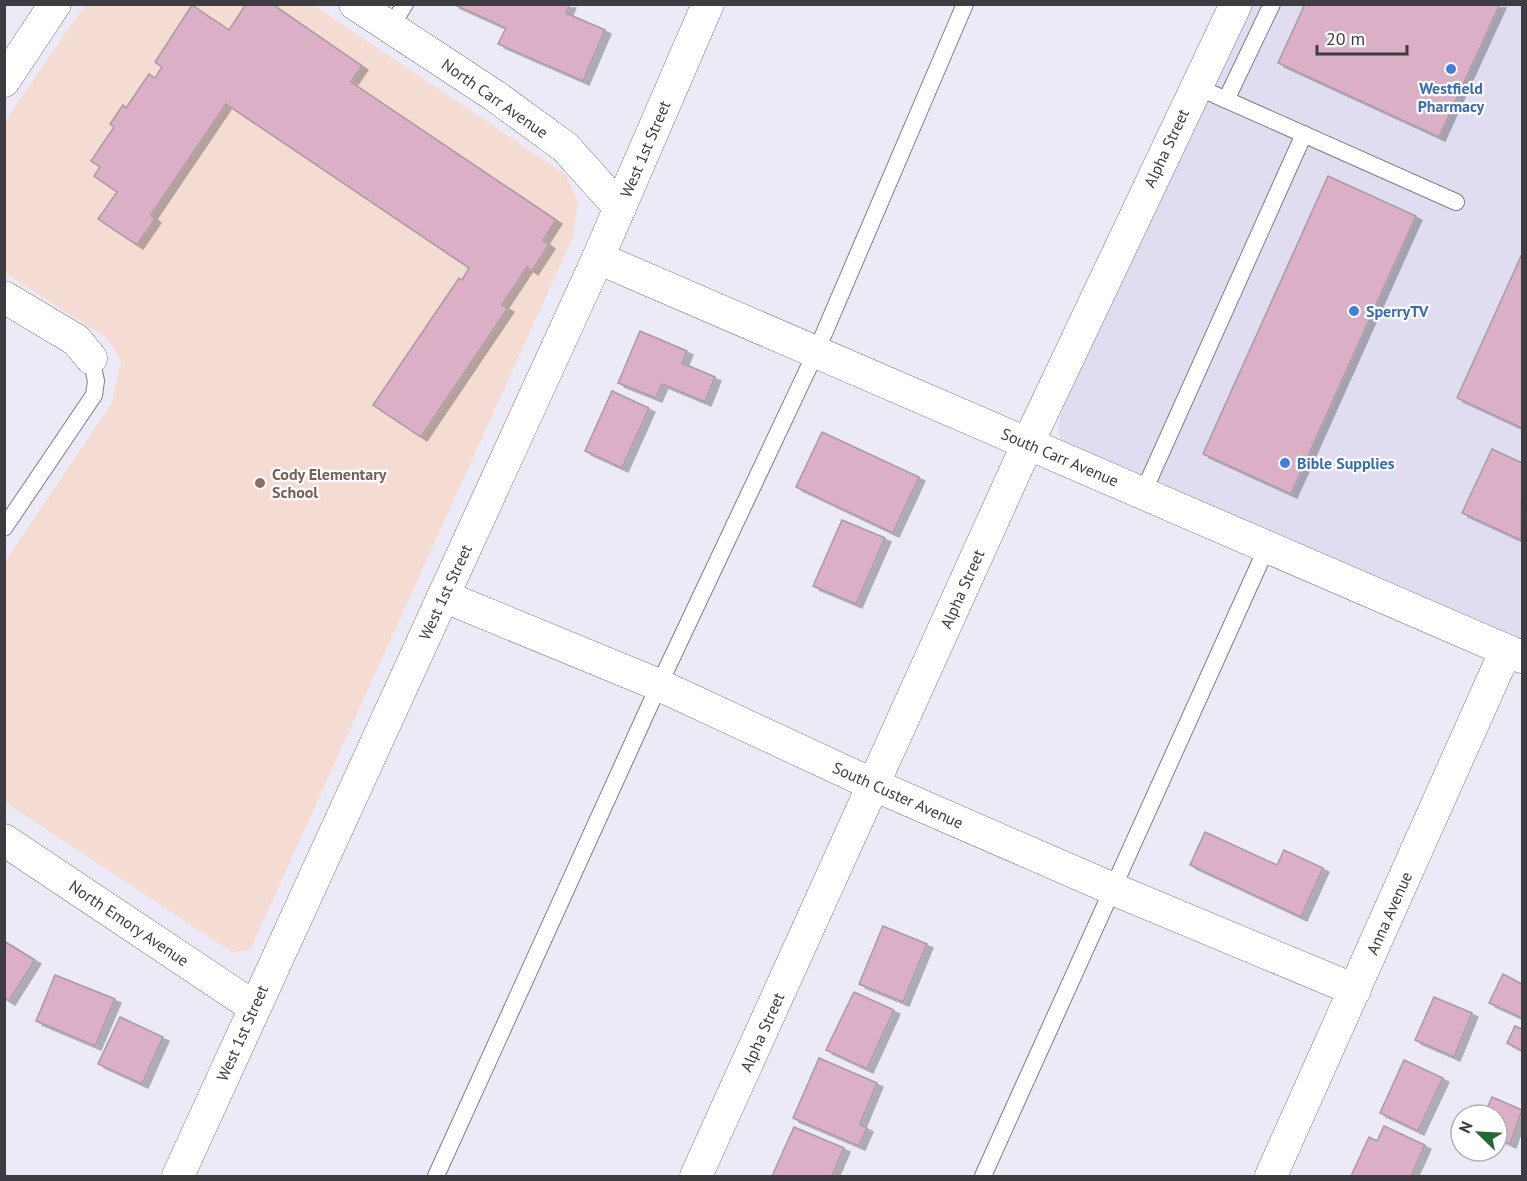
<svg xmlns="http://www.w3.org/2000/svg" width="1527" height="1181" viewBox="0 0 1527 1181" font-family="'PT Sans',sans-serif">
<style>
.built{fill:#e0ddf1}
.education{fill:#f5dcd3}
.building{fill:#dbafc5;stroke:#a89ba1;stroke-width:1.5;filter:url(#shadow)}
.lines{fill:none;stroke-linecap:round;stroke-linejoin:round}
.service-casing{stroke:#7f7d89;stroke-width:18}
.minor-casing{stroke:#7f7d89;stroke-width:33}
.service{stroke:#fff;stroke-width:16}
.minor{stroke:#fff;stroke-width:32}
.shop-dot{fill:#3f7fe0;stroke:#fff;stroke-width:2}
.education-dot{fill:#8d6e63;stroke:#fff;stroke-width:2}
.labels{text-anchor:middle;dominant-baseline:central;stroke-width:4.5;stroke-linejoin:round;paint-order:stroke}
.shop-label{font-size:16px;font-weight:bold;fill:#366cbe;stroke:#fff;text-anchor:start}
.street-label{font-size:16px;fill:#3d3c41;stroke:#fff}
.education-label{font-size:16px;font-weight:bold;fill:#785e54;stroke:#fff;text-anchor:start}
</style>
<defs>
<filter id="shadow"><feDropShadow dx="6" dy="4" stdDeviation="0" flood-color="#0004"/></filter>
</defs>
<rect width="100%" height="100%" fill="#eceaf7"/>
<polygon class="built" points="1250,5 1522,5 1522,643 1190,496 1062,444 1058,430 1061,413 1188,132"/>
<polygon class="education" points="85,5 313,5 566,175 578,202 573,237 250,950 232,952 5,802 4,563 112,403 121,361 108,339 5,273 5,121"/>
<g class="building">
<polygon points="246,4 272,4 362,66 351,82 556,220 543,240 549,245 532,271 527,267 502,305 508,308 421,437 373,405 459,278 462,280 469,268 226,104 151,215 155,219 137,245 98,219 117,192 94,176 100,167 91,161 114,127 110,124 123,105 126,108 149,74 155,78 162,67 155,62 192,5 229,30"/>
<polygon points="453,4 570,4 566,13 605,30 583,81 498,44 506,28"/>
<polygon points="1305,4 1500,4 1439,137 1278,63"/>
<polygon points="1328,176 1416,216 1291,494 1203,454"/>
<polygon points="1522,254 1522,428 1457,398"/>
<polygon points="640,331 687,351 682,363 715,377 705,402 662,384 656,398 618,383"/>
<polygon points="612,391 649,408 622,468 585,451"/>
<polygon points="822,432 919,477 893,533 796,487"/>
<polygon points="1492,449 1522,463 1521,540 1462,513"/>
<polygon points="842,520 885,538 856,604 813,586"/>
<polygon points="1205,832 1277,865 1284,850 1323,868 1301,917 1190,865"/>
<polygon points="883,926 927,944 903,1002 859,984"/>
<polygon points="4,941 35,960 9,1001 4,998"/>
<polygon points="1503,974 1522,984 1522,1018 1489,1003"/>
<polygon points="55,975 115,999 95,1046 36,1021"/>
<polygon points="854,992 894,1010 867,1069 826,1050"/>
<polygon points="1434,997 1472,1013 1454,1057 1415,1040"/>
<polygon points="120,1017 163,1037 142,1084 98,1064"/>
<polygon points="1515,1026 1522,1029 1522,1051 1507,1043"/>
<polygon points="819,1058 877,1083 860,1124 867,1128 859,1146 793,1118"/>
<polygon points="1404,1060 1443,1078 1418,1131 1380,1113"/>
<polygon points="1492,1097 1522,1110 1510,1144 1497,1138 1497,1115 1484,1115"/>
<polygon points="1384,1126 1425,1145 1411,1176 1351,1176 1369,1137 1377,1141"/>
<polygon points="794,1127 844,1148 832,1176 772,1176"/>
</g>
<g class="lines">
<defs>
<g id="service">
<polyline points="390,28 405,4"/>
<polyline points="1195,86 1456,202"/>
<polyline points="1226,100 1272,4"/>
<polyline points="1143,493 1304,134"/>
<polyline points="4,528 94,395 96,381 91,358"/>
<polyline points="436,1176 659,685 816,352 965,4"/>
<polyline points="983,1176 1267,547"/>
</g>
<g id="minor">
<polyline points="355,4 495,96 565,147 620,208"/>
<polyline points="4,81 55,4"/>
<polyline points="598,258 1522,657"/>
<polyline points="4,297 76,340 91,358"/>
<polyline points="443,596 659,685 874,785 1113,889 1355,990"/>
<polyline points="4,840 254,1007"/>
<polyline points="178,1176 598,258 708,4"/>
<polyline points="696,1176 1028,443 1236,4"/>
<polyline points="1271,1176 1506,650"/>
</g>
</defs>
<use href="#service" class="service-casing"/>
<use href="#minor" class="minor-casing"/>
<use href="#service" class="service"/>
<use href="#minor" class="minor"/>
</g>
<g class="shop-dot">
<circle cx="1451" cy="69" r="6"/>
<circle cx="1354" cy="311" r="6"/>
<circle cx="1285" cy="463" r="6"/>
</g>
<circle class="education-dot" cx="260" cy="483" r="6"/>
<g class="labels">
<g class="shop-label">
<text x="1451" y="88" text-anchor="middle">Westfield<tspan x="1451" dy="18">Pharmacy</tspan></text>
<text x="1366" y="311">SperryTV</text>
<text x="1297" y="463">Bible Supplies</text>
</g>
<g class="street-label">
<text transform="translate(495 98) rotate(35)">North Carr Avenue</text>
<text transform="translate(1166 148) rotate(-65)">Alpha Street</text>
<text transform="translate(645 149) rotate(-67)">West 1st Street</text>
<text transform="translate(1060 457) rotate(23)">South Carr Avenue</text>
<text transform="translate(962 589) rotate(-66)">Alpha Street</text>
<text transform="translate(445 592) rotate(-65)">West 1st Street</text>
<text transform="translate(898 795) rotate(24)">South Custer Avenue</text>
<text transform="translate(1389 913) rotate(-66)">Anna Avenue</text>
<text transform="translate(129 923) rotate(34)">North Emory Avenue</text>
<text transform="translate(762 1032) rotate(-66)">Alpha Street</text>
<text transform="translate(242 1033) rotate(-66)">West 1st Street</text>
</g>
<g class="education-label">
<text x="272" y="474">Cody Elementary<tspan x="272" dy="18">School</tspan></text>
</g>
</g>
<rect width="1527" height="1181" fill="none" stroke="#3d3c41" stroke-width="12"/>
<g transform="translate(1479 1133) rotate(294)"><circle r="28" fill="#ffffff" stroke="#b1b1b3" stroke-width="1.5"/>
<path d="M0-4.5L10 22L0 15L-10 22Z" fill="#246934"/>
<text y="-9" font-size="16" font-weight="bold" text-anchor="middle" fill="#3d3c41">N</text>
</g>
<path d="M1317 45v9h90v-9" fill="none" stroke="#3d3c41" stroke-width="3"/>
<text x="1326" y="45" font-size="18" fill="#3d3c41" stroke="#ffffff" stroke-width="4.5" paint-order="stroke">20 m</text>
</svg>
